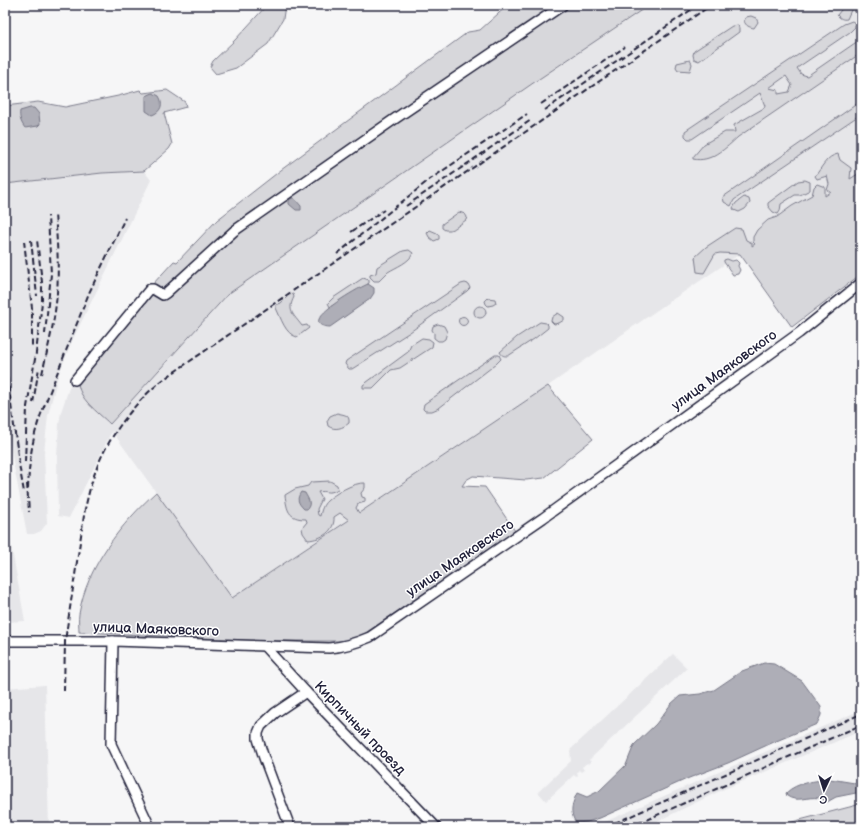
<svg xmlns="http://www.w3.org/2000/svg" width="866" height="832" viewBox="0 0 866 832" font-family="'Balsamiq Sans',sans-serif">
<style>
.built{fill:#e6e6e9}
.green{fill:#d7d7db;stroke:#7c7c8b;fill-rule:evenodd}
.water{fill:#aeaeb7;stroke:#767685}
.lines{fill:none;stroke-linecap:round;stroke-linejoin:round}
.minor-casing{stroke:#22223b;stroke-width:12}
.minor{stroke:#fff;stroke-width:9}
.rail{stroke:#22223b;stroke-width:2;stroke-dasharray:6 3;stroke-linecap:butt}
.labels{text-anchor:middle;dominant-baseline:central;stroke-width:3;stroke-linejoin:round;paint-order:stroke}
.street-label{font-size:14px;fill:#22223b;stroke:#fff}
</style>
<rect width="100%" height="100%" fill="#f6f6f7"/>
<filter id="ink" filterUnits="userSpaceOnUse"><feTurbulence type="fractalNoise" baseFrequency=".025" numOctaves="2"/><feDisplacementMap in="SourceGraphic" scale="8" xChannelSelector="R" yChannelSelector="G"/><feConvolveMatrix kernelMatrix="1 2 1 2 8 2 1 2 1" color-interpolation-filters="sRGB"/></filter>
<g filter="url(#ink)">
<g class="built">
<polygon points="649,5 861,5 861,172 663,306 548,386 232,598 112,431 69,518 58,516 57,456 59,424 61,412 70,385 78,381 83,397 110,424 228,294 539,79"/>
<polygon points="144,171 151,180 72,341 58,376 48,415 44,453 47,523 41,531 34,534 27,534 5,420 5,184 102,173"/>
<polygon points="5,512 25,621 5,622"/>
<polygon points="673,654 687,668 589,760 591,762 589,764 587,763 582,767 584,770 581,772 579,770 577,772 578,775 576,777 574,775 546,801 538,792 571,761 570,750"/>
<polygon points="45,685 49,827 5,827 5,688"/>
<polygon points="861,710 861,731 722,790 645,827 593,827"/>
</g>
<g class="green">
<polygon points="267,5 285,5 283,19 268,44 236,68 216,74 210,67 213,61 235,40"/>
<path d="M508,5H521L523,7L525,5H649L539,79L228,294L110,424C98,412 78,399 78,381L152,285L174,261L177,262L217,220L281,170L468,32L480,30Z"/>
<path d="M845,5H861V22L853,9L851,10L847,19C842,20 840,18 837,15Z"/>
<path d="M751,16L756,18L758,22L754,28C749,27 746,26 744,21L746,17Z"/>
<path d="M852,21L855,23V27L850,32L797,68L801,74L807,76L855,43L860,41L861,53L738,137C726,148 711,163 693,159V157L704,144L725,132H735L734,125L764,108L765,106L760,93L692,139H688L685,136V131L844,24ZM786,76L792,85L789,92L778,94V90L769,88Z"/>
<polygon points="738,25 739,28 739,32 699,61 694,59 693,55 694,51 732,26"/>
<polygon points="690,60 692,64 690,71 678,70 676,67 677,63"/>
<polygon points="140,90 143,93 167,90 185,102 186,107 164,113 172,144 169,149 144,171 102,173 5,184 5,106 38,102 65,107 118,96"/>
<polygon points="861,101 861,114 734,200 731,206 724,202 723,197"/>
<path d="M838,154L840,160L851,168L850,179L861,172V274L792,327L740,254L720,253L715,254L704,273L697,272L695,257L706,247L735,228L742,229L746,240L752,243V246L755,244L753,242V237L757,230L768,220L777,217L792,206L812,195L814,187L817,184L825,187V196L831,192L827,190L829,184L827,176L817,179L815,176C822,168 826,156 838,154Z"/>
<polygon points="805,180 810,182 810,190 800,195 795,195 781,204 780,211 778,214 773,212 768,206 768,203 798,181"/>
<polygon points="744,197 749,199 750,203 745,209 739,212 734,210 733,208 736,203"/>
<polygon points="459,212 465,214 467,217 466,220 455,228 450,230 445,230 442,228 442,224"/>
<polygon points="430,230 437,233 439,236 439,239 434,241 429,237 427,233"/>
<path d="M409,250L413,253C410,262 396,267 388,272C385,275 382,278 379,281H374L370,277V275L376,273L377,267L403,251Z"/>
<polygon points="727,259 732,261 736,260 739,263 738,266 740,270 738,274 733,275 724,262 724,260"/>
<polygon points="363,278 369,280 369,283 363,288 330,307 328,303 333,298"/>
<polygon points="465,283 468,284 470,288 467,291 410,332 352,369 349,369 345,364 346,361 461,284"/>
<path d="M293,294L294,297C287,311 293,314 302,326L307,325L309,328L297,337C285,334 281,318 276,308V305L281,303L289,295Z"/>
<polygon points="488,298 495,299 496,303 493,305 488,306 486,304 485,301"/>
<circle cx="480" cy="312" r="6"/>
<polygon points="558,313 564,317 564,320 559,323 554,324 551,321 552,317"/>
<circle cx="463" cy="321" r="4.5"/>
<path d="M540,322L546,323L548,325V328L534,339L508,356C504,356 502,356 500,352L517,337Z"/>
<polygon points="438,324 444,326 447,332 445,339 442,341 438,341 434,338 434,333 432,330 433,326"/>
<polygon points="422,338 429,339 433,342 432,347 400,368 391,370 373,388 363,388 363,385 408,352 411,345"/>
<polygon points="495,355 499,355 501,359 496,364 439,408 432,411 425,411 423,409 424,404"/>
<path d="M548,386L593,439L544,478L526,480L473,476L466,480L462,486L485,487L515,531L361,636L344,641H266L79,632C79,626 78,620 79,614C87,566 121,524 156,492L232,598L349,520L340,513L334,517C335,531 322,539 308,540L303,533L302,528L307,522L306,519C288,519 287,510 285,495L295,489L308,486L311,482L330,481L337,485L338,489C328,495 327,490 318,492L322,499L317,509L318,515L320,516C321,511 323,504 327,501C334,494 354,482 365,483V488L361,493L362,497L365,498V502L358,504L356,508L359,513Z"/>
<path d="M337,413C344,415 350,414 349,423C343,428 335,431 328,426L327,421L330,416Z"/>
<polygon points="861,804 861,827 773,827"/>
</g>
<g class="water">
<path d="M153,93L159,96C164,104 161,112 152,115L146,111V96Z"/>
<path d="M30,108H34L39,114L40,124L38,126L25,128C21,123 19,117 20,111Z"/>
<polygon points="292,198 294,198 301,206 301,210 296,210 289,204 289,200"/>
<path d="M368,284L374,288V293L370,299L330,327C292,325 360,287 368,284Z"/>
<path d="M301,492L305,493C308,499 312,503 307,509H304C298,503 296,499 301,492Z"/>
<path d="M764,663L774,664L802,681L821,707V715L817,724L774,742L728,763L689,778L600,818L587,822L576,823C569,812 572,804 577,793L587,797L599,791L626,765L634,745L656,724L671,704L680,696L700,694L714,690L742,671Z"/>
<path d="M830,779L861,784V792L836,797L827,802C824,801 822,798 819,798C807,796 797,803 787,796L786,793C797,782 815,781 830,779Z"/>
</g>
<g class="lines">
<defs>
<g id="minor">
<polyline points="75,380 150,289 153,289 163,295 166,293 234,231 396,118 563,5"/>
<path d="M5,641H113L329,648C344,647 356,643 370,637L543,518L799,333L861,283"/>
<polyline points="113,641 111,744 150,827"/>
<polyline points="265,647 306,692 436,827"/>
<polyline points="290,827 264,758 258,739 258,733 261,726 275,713 306,692"/>
</g>
</defs>
<use href="#minor" class="minor-casing"/>
<use href="#minor" class="minor"/>
<g class="rail">
<polyline points="541,104 625,47"/>
<polyline points="545,110 698,5"/>
<polyline points="406,206 531,120"/>
<polyline points="351,232 384,210"/>
<polyline points="31,240 37,296"/>
<polyline points="24,241 32,308 32,348"/>
<polyline points="337,254 429,180 527,114"/>
<polyline points="45,334 51,274 48,216"/>
<polyline points="5,360 20,470 24,492"/>
<path d="M42,374C48,347 55,321 57,293C59,267 57,240 55,214"/>
<polyline points="33,403 39,368"/>
<polyline points="25,462 27,407 36,353 42,302 42,282 37,240"/>
<polyline points="27,484 29,512"/>
<path d="M28,489C29,462 32,439 41,414L89,293L125,218"/>
<path d="M64,691L65,641L85,509C88,496 91,483 96,470C106,441 133,404 158,384C165,378 173,373 180,368L711,5"/>
<polyline points="606,827 861,714"/>
<polyline points="630,827 861,725"/>
</g>
</g>
</g>
<g class="labels">
<g class="street-label">
<text transform="translate(724 370) rotate(-36)">улица Маяковского</text>
<text transform="translate(460 558) rotate(-34)">улица Маяковского</text>
<text transform="translate(156 629) rotate(2)">улица Маяковского</text>
<text transform="translate(360 728) rotate(46)">Кирпичный проезд</text>
</g>
</g>
<rect width="866" height="832" fill="none" stroke="#fff" stroke-width="20"/>
<rect x="10" y="10" width="846" height="812" fill="none" stroke="#22223b" stroke-width="1.5" filter="url(#ink)"/>
<g transform="translate(824 790) rotate(184)" stroke="#ffffff" stroke-width="3" paint-order="stroke">
<path d="M0-3L7 15L0 10L-7 15Z" fill="#22223b"/>
<text y="-6" font-size="11" font-weight="bold" text-anchor="middle" fill="#22223b">С</text>
</g>
</svg>
